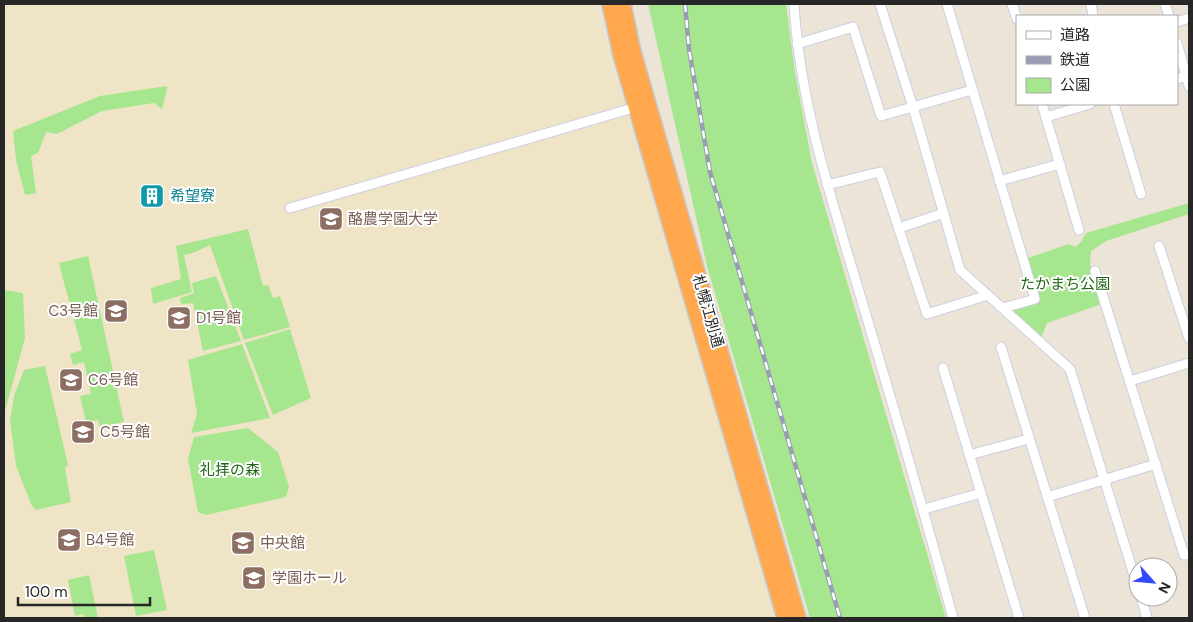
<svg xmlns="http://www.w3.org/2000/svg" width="1193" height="622" viewBox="0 0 1193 622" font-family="'DM Sans','Noto Sans JP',sans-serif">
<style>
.education{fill:#efe4c5}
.green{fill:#a6e68f}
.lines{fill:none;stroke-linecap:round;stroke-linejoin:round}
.street-casing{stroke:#cdcfe2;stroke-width:11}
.highway-casing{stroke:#c7c7c7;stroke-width:18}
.street{stroke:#fff;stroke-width:9}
.highway{stroke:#ffa84e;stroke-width:15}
.rail-casing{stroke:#9a9cb3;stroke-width:4.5}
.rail{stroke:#fff;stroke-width:2.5;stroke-dasharray:8;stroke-linecap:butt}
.labels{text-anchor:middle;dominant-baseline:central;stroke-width:4;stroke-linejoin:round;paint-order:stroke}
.culture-label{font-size:15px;fill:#0d838f;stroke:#fff;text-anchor:start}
.education-label{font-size:15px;fill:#785e54;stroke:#fff;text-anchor:start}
.park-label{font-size:15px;fill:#1f6714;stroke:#fff}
.street-label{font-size:15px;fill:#272727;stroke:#fff}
</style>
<rect width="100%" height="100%" fill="#ebe4d7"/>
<polygon class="education" points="4,4 596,4 628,119 689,319 774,618 4,618"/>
<g class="green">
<polygon points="648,4 786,4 795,73 812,163 946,618 810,618 707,266"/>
<polygon points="167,86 167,90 162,109 154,103 102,111 57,134 46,132 38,153 31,156 36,193 25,195 16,160 13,131 100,96"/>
<polygon points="1189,203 1189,214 1106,241 1091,251 1090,265 1102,304 1047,323 1041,338 1013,312 1014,308 1039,301 1028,258 1069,244 1075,247 1081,242 1086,233"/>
<polygon points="248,229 263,286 268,285 273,298 280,296 290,327 244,340 210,245 193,253 184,255 192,292 153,304 151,288 181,279 176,246"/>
<path d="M88,256L124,422L100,427L98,420L86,422L80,396L91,394L84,362L73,365L70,354L82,350C75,321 66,292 59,263Z"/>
<polygon points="216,276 241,341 203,351 193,303 181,304 180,298 194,293 192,283"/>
<polygon points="4,290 23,293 25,338 4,415"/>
<polygon points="290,329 311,398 273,415 245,343"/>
<polygon points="242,344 270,418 191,433 197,414 188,360"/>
<polygon points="45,366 68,465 65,468 71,502 36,510 32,506 16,466 10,420 14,396 24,370"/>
<polygon points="248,428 278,452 289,487 286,497 206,515 198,512 188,459 194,437"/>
<polygon points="154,550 167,610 136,616 124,556"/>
<polygon points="89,575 98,618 84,618 83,614 75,616 68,580"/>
</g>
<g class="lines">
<defs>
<g id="street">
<path d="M794,4C800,105 832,201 861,298C893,405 924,511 953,618"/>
<polyline points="880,4 913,107 960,270 1070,369 1138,588"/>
<polyline points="947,4 1035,299 1003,308"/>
<polyline points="1012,4 1017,19"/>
<polyline points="1091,4 1093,16"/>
<polyline points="1165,4 1169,16"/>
<polyline points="1177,22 1189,18"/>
<polyline points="1177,43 1189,86"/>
<polyline points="797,44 853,27 881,116 972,90"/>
<polyline points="1177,79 1186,76"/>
<polyline points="1042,104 1079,230"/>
<polyline points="1114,104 1141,194"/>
<polyline points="1046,117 1090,104"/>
<polyline points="999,181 1060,164"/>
<polyline points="827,185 880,172 927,314 988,295"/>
<polyline points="290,208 640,106"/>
<polyline points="899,228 944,213"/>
<polyline points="1159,246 1189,338"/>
<polyline points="1095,271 1184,555 1189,554"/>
<polyline points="1001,347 1085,618"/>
<polyline points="943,368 1019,618"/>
<polyline points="1130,381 1189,363"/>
<polyline points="969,455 1029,439"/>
<polyline points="1047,497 1156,464"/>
<polyline points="924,509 981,493"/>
<polyline points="1141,597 1147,618"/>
</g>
<g id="highway">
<polyline points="610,4 621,55 785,618"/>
<polyline points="623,4 632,48 648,104 798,618"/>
</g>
</defs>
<use href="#street" class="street-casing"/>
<use href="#highway" class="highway-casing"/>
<use href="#street" class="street"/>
<use href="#highway" class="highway"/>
<defs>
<polyline id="rail" points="685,4 689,49 710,172 840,618"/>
</defs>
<use href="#rail" class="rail-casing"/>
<use href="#rail" class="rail"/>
</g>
<defs>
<symbol id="building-square" viewBox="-11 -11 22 22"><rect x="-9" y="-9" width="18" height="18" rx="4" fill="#0f9aa8" stroke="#fff"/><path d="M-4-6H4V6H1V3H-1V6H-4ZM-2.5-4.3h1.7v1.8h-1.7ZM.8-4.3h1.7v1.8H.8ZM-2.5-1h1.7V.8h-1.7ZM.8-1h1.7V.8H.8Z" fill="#fff"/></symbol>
<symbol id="university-square" viewBox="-11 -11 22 22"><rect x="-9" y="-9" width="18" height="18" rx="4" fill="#8d6e63" stroke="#fff"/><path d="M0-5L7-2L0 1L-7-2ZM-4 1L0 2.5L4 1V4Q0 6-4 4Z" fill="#fff"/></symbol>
</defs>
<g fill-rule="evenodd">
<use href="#building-square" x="138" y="182" width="28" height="28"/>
<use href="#university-square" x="317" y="205" width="28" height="28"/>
<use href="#university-square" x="102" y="297" width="28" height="28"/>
<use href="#university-square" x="165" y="304" width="28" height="28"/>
<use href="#university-square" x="57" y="366" width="28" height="28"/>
<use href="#university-square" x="69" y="418" width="28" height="28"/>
<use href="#university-square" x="55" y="526" width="28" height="28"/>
<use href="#university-square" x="229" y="529" width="28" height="28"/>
<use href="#university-square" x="240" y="564" width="28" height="28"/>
</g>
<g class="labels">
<g class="culture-label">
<text x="170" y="196">希望寮</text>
</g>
<g class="education-label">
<text x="348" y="219">酪農学園大学</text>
<text x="98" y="311" text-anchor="end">C3号館</text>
<text x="196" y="318">D1号館</text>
<text x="88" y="380">C6号館</text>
<text x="100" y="432">C5号館</text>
<text x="86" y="540">B4号館</text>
<text x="260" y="543">中央館</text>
<text x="272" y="578">学園ホール</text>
</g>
<g class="park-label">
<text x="1065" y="284">たかまち公園</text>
<text x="230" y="470">礼拝の森</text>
</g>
<g class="street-label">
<text transform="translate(708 311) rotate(74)">札幌江別通</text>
</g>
</g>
<rect width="1193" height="622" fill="none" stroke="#272727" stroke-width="10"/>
<rect x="1016" y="15" width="162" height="90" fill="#ffffff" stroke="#a9a9a9"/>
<rect x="1026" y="31" width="25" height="8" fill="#ffffff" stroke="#a9a9a9"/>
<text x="1060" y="40" font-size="15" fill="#272727">道路</text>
<rect x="1026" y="56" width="25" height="8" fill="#9a9cb3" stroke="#a9a9a9"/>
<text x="1060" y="65" font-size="15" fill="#272727">鉄道</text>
<rect x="1026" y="78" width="25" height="15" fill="#a6e68f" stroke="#a9a9a9"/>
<text x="1060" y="90" font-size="15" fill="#272727">公園</text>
<g transform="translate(1153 582) rotate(117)"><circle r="24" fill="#ffffff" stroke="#a9a9a9"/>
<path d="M0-4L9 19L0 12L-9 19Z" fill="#3048ff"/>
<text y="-8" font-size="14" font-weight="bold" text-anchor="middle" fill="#272727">N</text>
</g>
<path d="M18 597v8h132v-8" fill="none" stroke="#272727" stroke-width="2.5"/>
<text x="25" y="597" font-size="15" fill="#272727" stroke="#ffffff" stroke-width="4" paint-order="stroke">100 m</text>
</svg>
